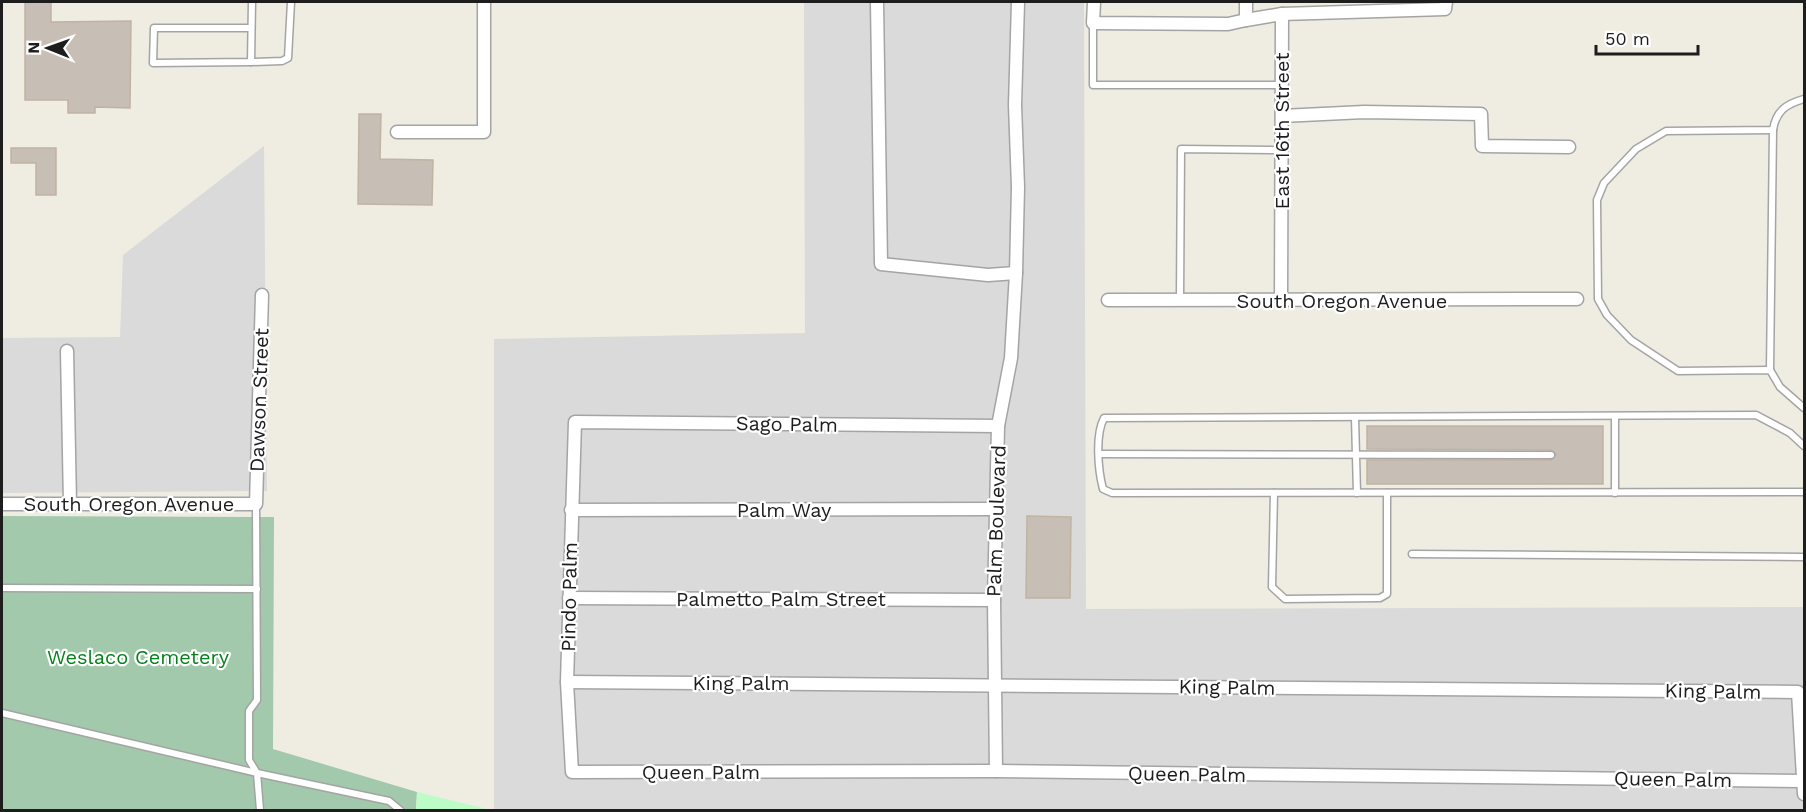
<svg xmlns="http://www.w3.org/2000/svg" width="1806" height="812" viewBox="0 0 1806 812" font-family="'Work Sans',sans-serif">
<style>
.residential{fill:#dbdada}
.cemetery{fill:#a2c9ab}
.park{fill:#bcfcc6}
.building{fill:#c7beb5;stroke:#c1b3a4;stroke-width:1.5}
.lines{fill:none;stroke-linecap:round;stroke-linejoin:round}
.service-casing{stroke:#a4a4a4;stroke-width:9}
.minor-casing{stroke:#a4a4a4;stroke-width:15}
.service{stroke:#fff;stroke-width:6}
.minor{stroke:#fff;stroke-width:12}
.labels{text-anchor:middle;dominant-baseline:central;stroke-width:4.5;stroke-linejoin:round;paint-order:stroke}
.street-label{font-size:20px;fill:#1d1d1d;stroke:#fff}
.park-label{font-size:20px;fill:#058119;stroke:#fff}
</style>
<rect width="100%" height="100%" fill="#efece2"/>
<g class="residential">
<polygon points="804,2 1084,2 1086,609 1804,607 1804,810 494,810 494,339 805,333"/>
<polygon points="264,146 267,491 2,493 2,338 120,337 123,255"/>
</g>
<polygon class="cemetery" points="2,516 274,517 273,749 417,792 416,810 2,810"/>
<polygon class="park" points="417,792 491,810 416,810"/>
<g class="building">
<polygon points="25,2 51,2 51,22 131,21 130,108 95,107 95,113 68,113 68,100 25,100"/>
<polygon points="359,114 381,114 380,159 433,160 432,205 358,204"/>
<polygon points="11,148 56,148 56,195 36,195 36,163 11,163"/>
<polygon points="1367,426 1603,426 1603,484 1367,484 1367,460 1551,460 1556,454 1551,450 1367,449"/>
<polygon points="1027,516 1071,517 1070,598 1026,598"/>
</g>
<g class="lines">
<defs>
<g id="service">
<polyline points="1093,23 1093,85 1281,85"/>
<polyline points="251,28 154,28 153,63 251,62 252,2"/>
<polyline points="251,62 282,61 288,58 291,2"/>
<path d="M1804,99C1786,104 1776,111 1773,130L1666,131L1636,149L1604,183L1597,200L1598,299L1607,315L1631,340L1678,371L1770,370L1780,387L1804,408"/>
<polyline points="1180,300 1181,149 1282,150"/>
<polyline points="1770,370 1773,130"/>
<polyline points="1355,418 1357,493"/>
<path d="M1804,446L1790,433L1756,415L1104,418C1095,435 1098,470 1103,489L1112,493L1804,492"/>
<polyline points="1100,454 1551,455"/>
<polyline points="1274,493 1272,587 1285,599 1380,598 1387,594 1387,493"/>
<polyline points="1615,493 1615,416"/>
<polyline points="256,504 257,700 249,711 249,760 257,773 260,810"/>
<polyline points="1412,554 1804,557"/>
<polyline points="2,588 257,589"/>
<polyline points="2,713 257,773 389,801 400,810"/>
</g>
<g id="minor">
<polyline points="877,2 881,264 988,275 1016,273"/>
<polyline points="1094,2 1093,23 1228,24 1246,20"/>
<polyline points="1246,2 1246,20 1282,14 1281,302"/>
<polyline points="1282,14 1445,9 1446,2"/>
<polyline points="1282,116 1364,112 1481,114 1482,146 1569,147"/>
<polyline points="397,132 484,132 484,2"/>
<polyline points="1108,300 1577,299"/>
<polyline points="67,351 70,504"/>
<polyline points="998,426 575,422 567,682 572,772 996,771 1802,781"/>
<polyline points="2,504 256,504 262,295"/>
<polyline points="571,510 997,509"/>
<polyline points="569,598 994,600"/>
<polyline points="567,682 1798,692 1804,794"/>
<polyline points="996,771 994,600 998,426 1011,358 1016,273 1018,187 1015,105 1018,2"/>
</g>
</defs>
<use href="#service" class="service-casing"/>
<use href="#minor" class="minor-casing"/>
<use href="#service" class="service"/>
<use href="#minor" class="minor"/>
</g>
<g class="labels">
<g class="street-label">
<text transform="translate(1282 131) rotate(-90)">East 16th Street</text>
<text x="1342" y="301">South Oregon Avenue</text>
<text transform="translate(259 400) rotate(-88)">Dawson Street</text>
<text transform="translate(787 424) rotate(1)">Sago Palm</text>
<text x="129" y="504">South Oregon Avenue</text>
<text x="784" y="510">Palm Way</text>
<text transform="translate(996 521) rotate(-88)">Palm Boulevard</text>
<text transform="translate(569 597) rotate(-89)">Pindo Palm</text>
<text x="781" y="599">Palmetto Palm Street</text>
<text x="741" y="683">King Palm</text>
<text transform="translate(1227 687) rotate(1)">King Palm</text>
<text transform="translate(1713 691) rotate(1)">King Palm</text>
<text x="701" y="772">Queen Palm</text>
<text transform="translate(1187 774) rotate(1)">Queen Palm</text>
<text transform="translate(1673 779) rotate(1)">Queen Palm</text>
</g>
<g class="park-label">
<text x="138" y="657">Weslaco Cemetery</text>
</g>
</g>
<rect width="1806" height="812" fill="none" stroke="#1d1d1d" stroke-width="6"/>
<g transform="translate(48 48) rotate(271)" stroke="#ffffff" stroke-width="4.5" paint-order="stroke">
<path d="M0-4.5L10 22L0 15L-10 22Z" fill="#1d1d1d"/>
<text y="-9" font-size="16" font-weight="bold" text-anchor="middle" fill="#1d1d1d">N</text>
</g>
<path d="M1596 45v9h102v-9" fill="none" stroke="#1d1d1d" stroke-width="3"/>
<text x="1605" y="45" font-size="18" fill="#1d1d1d" stroke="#ffffff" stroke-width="4.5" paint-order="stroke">50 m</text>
</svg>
